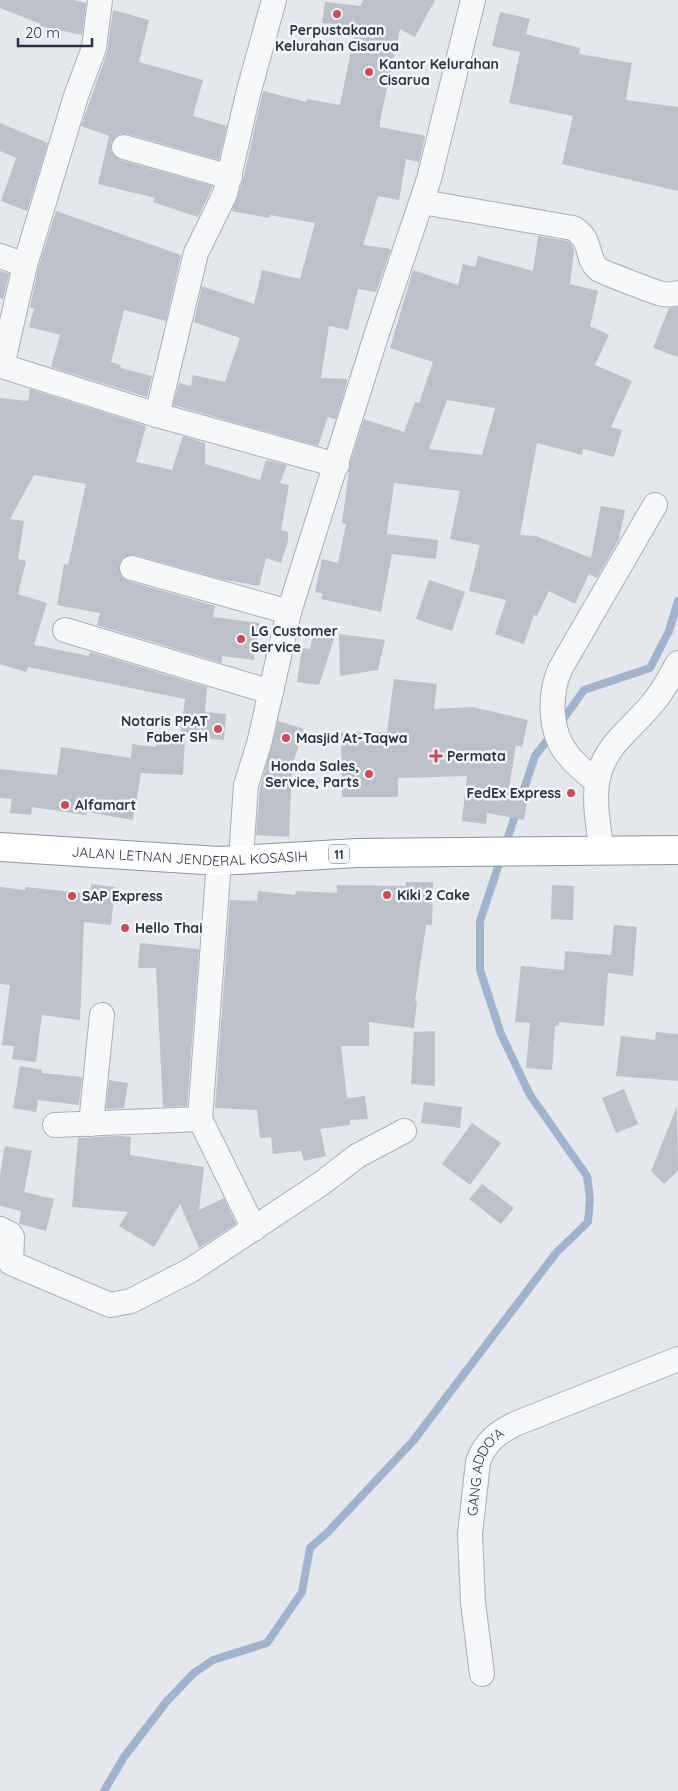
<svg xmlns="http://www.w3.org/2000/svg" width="678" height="1791" viewBox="0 0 678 1791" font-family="Quicksand,sans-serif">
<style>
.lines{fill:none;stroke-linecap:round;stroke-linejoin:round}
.stream{stroke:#9fb4cc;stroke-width:8}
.building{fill:#bbc0ca;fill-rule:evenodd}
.street-casing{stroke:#a9aeb7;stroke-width:26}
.highway-casing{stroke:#8b94a3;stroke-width:30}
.street{stroke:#f7f8fa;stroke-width:24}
.highway{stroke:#fff;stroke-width:28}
.poi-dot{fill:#d1495b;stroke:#f4f6f9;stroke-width:2}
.labels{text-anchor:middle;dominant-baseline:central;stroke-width:5;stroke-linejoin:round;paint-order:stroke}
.shield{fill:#f4f6f9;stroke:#676e7b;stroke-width:1}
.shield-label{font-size:12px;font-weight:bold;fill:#2b3445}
.poi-label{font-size:14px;font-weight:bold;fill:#2b3445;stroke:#f4f6f9;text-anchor:start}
.street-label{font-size:14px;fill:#2b3445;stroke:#f4f6f9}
</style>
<rect width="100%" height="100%" fill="#e4e7ec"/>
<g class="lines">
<g class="stream">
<polyline points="559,725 584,690 650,668 669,631 678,601"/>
<polyline points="104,1791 124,1757 167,1701 194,1673 213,1660 267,1643 302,1592 310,1548 328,1532 413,1441 556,1253 588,1222 590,1199 587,1176 530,1095 501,1034 480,970 480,921 535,756 552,734"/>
</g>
</g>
<g class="building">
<polygon points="0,0 73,0 86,3 82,35 40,26 41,24 0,8"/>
<polygon points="363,0 435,0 415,37 400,29 380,121 380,127 425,136 419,162 406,159 399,200 378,196 363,245 391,249 376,292 358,289 348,330 329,326 321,378 347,379 347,382 336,419 328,417 318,446 173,405 179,383 191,386 193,375 225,382 240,338 194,322 202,286 254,304 262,270 300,279 315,223 270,215 269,218 232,211 243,180 263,91 306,102 307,99 340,105 356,26 322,23 325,2 360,6"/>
<polygon points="113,10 149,20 139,62 203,80 193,116 227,126 219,160 128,134 120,134 111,143 111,151 120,160 213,186 198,217 153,202 155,198 98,184 109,136 81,126 107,53"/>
<polygon points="500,12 530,19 526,34 580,48 579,54 632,63 626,100 678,107 678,191 562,164 573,116 509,103 520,52 492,46"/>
<polygon points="0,123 48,143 27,211 1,201 16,158 0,151"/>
<polygon points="56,211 181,255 166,321 124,310 111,362 121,365 120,368 152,376 147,397 51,367 60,335 29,327 34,309 30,307 38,269"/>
<path d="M538,236L568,241L572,245L574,251L570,284L598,291L590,326L609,335L595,365L632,381L611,427L622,430L614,457L583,449L582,455L537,443L520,535L536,536L591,558L601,506L625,510L619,539L597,578L589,574L575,604L549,591L537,616L534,615L524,644L495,634L506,600L469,591L480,545L450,539L460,491L394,483L387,534L438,540L436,559L392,554L381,612L321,599L323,594L315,592L322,559L338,563L346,524L342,523L350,463L364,419L404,432L415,402L419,403L433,362L390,348L413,270L458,285L463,264L475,267L478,256L533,271ZM447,400L495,408L482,455L429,449Z"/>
<polygon points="0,271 9,274 3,299 0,298"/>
<polygon points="678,307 678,357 653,348 669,308"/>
<polygon points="30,389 146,426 136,462 172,470 183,436 205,443 205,464 260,480 266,460 287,465 280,483 289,485 281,530 288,532 288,541 281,563 266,558 259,586 221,579 135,555 123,558 119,565 122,577 128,581 215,606 213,617 259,623 254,660 222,656 222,663 97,625 100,613 57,605 64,564 68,565 86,484 34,475 10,519 24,521 18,559 26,561 18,594 47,603 34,645 89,656 90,652 207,687 205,712 226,714 224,740 180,736 185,699 28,667 26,672 0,664 0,398 28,401"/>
<polygon points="429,580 465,592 452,631 416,619"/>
<polygon points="314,631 336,633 319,685 297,682 302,648 310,649"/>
<polygon points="339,634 385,640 378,670 340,676"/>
<polygon points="394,679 437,684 434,709 473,707 528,720 522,747 516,745 509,788 529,791 524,820 487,813 486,824 462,821 467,776 398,778 398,797 342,797 341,733 387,732"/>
<polygon points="278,721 304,729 292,766 289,837 256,835 260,788"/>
<polygon points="157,736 185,737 183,775 141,773 133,820 87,812 86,815 32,807 31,815 10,813 12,799 0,798 0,769 57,775 61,747 131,758 132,744 156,747"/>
<polygon points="406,882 433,882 432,925 426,925 415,1001 417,1001 414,1028 369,1022 369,1046 341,1046 347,1098 365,1096 368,1119 350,1120 350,1125 320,1129 326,1156 304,1161 301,1151 273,1154 271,1137 260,1138 257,1110 215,1108 230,900 257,901 258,891 295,895 296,891 337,893 337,885 406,886"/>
<polygon points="91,884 115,887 111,925 84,922 80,1020 42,1015 36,1062 12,1059 14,1046 2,1045 10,985 0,984 0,887 25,890 26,887 90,894"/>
<polygon points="552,885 574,886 573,920 551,919"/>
<polygon points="614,925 637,927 633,976 608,973 604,1026 559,1022 558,1026 555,1026 552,1070 526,1068 530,1023 515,1022 521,966 564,970 565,951 611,955"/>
<polygon points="140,943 199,949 187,1106 163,1107 156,968 138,968"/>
<polygon points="435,1031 435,1086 411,1084 414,1032"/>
<polygon points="656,1032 678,1034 678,1081 616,1076 621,1036 655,1040"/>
<polygon points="20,1066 42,1070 42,1073 82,1077 79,1105 38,1100 36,1112 13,1108"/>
<polygon points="109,1080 128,1083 124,1108 106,1109"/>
<polygon points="624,1089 638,1124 616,1133 602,1098"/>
<polygon points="424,1102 462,1107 460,1128 421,1123"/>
<polygon points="677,1106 678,1171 664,1184 651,1171"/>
<polygon points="472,1123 501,1143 470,1185 442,1164"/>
<polygon points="119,1136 131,1137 130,1155 204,1167 199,1210 224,1198 236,1224 199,1248 180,1204 154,1247 119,1226 128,1212 72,1207 78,1138"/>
<polygon points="5,1146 32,1151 24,1192 54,1199 46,1231 19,1224 21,1211 0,1206 0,1175"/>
<polygon points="482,1184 514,1208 501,1224 469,1199"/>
</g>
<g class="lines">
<defs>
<g id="street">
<polyline points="100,0 94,48 76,96 25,265 2,366 157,415 337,465"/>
<polyline points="124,147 230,177"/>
<path d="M422,202L573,228C593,239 585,257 598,269C602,272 652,291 659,293C665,295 672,295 678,293"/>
<polyline points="0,256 25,265"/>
<polyline points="157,415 196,253 225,194 248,94 274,0"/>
<polyline points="132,568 289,612"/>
<polyline points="65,630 271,692"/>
<path d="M597,782C587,774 576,765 568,755C549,732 549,695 560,669L655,505"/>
<path d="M602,852C599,830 594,805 597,783C603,744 634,728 656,699C665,688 671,675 678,663"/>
<polyline points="241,858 246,785 259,744 289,612 377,333 429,179 473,0"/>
<polyline points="200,1119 254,1229"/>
<polyline points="91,1124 102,1015"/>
<polyline points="55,1125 200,1119 219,861"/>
<polyline points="0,1229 10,1234 12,1237 11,1263 110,1305 131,1301 191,1270 322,1183 357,1156 404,1131"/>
<path id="s1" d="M482,1674L473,1602L470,1534L478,1462C485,1442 497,1433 515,1424L678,1359"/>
</g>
<g id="highway">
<path id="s2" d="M0,847L219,861L357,853L678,850"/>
</g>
</defs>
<use href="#street" class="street-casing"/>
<use href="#highway" class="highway-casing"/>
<use href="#street" class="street"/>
<use href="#highway" class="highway"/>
</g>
<g class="poi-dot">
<circle cx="337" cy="14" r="5"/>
<circle cx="369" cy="72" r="5"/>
<circle cx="241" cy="639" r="5"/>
<circle cx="218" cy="729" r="5"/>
<circle cx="286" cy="738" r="5"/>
<path d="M433.5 748.5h5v5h5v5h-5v5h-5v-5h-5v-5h5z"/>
<circle cx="369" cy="774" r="5"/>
<circle cx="571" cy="793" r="5"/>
<circle cx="65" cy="805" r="5"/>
<circle cx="387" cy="895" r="5"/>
<circle cx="72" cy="896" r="5"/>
<circle cx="125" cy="928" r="5"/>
</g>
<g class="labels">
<rect class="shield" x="329" y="844.5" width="20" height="19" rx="4"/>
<g class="shield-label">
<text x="339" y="854">11</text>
</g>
<g class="poi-label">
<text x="337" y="30" text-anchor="middle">Perpustakaan<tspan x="337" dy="16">Kelurahan Cisarua</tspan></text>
<text x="379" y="64">Kantor Kelurahan<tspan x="379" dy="16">Cisarua</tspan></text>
<text x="251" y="631">LG Customer<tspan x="251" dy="16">Service</tspan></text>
<text x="208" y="721" text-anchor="end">Notaris PPAT<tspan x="208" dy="16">Faber SH</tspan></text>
<text x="296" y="738">Masjid At-Taqwa</text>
<text x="447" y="756">Permata</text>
<text x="359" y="766" text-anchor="end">Honda Sales,<tspan x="359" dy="16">Service, Parts</tspan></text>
<text x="561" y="793" text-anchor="end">FedEx Express</text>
<text x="75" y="805">Alfamart</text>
<text x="397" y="895">Kiki 2 Cake</text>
<text x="82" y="896">SAP Express</text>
<text x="135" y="928">Hello Thai</text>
</g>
<g class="street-label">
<text stroke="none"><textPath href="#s2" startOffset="190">JALAN LETNAN JENDERAL KOSASIH</textPath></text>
<text stroke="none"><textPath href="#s1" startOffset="206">GANG ADDO'A</textPath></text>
</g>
</g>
<path d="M18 38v8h74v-8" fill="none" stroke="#2b3445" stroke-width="2.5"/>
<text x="25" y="38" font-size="15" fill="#2b3445" stroke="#f4f6f9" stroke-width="4" paint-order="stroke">20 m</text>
</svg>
